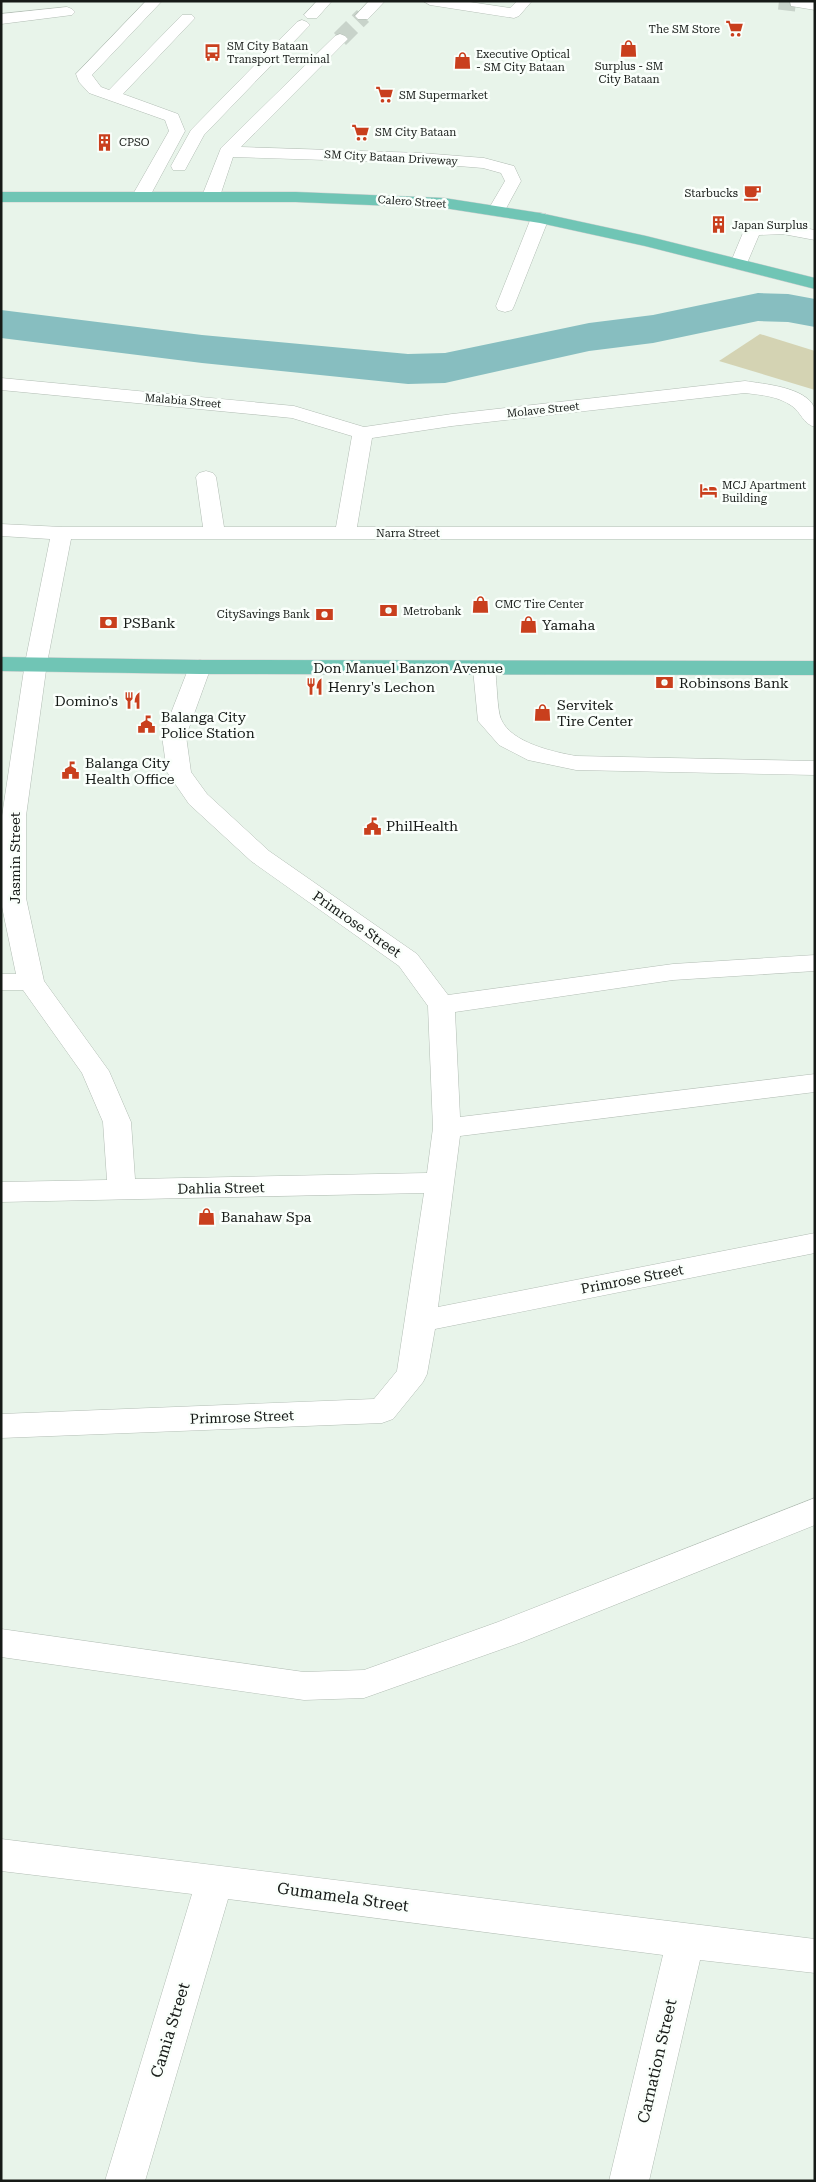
<svg xmlns="http://www.w3.org/2000/svg" width="816" height="2182" viewBox="0 0 816 2182" font-family="'Roboto Serif',serif">
<style>
.green{fill:#d4d3b3}
.lines{fill:none;stroke-linecap:round;stroke-linejoin:round}
.river{fill:#87bec0;fill-rule:evenodd}
.minor-tunnel{stroke:#c8d3ca;stroke-width:17;stroke-dasharray:17 8;stroke-linecap:butt}
.minor-casing{stroke:#b2bdb4;stroke-width:1}
.major-casing{stroke:#d0d1d1;stroke-width:1}
.minor{fill:#fff;fill-rule:evenodd}
.major{fill:#70c5b5;fill-rule:evenodd}
.labels{text-anchor:middle;dominant-baseline:central;stroke-width:5;stroke-linejoin:round;paint-order:stroke}
.far-poi-label{font-size:11px;fill:#161a17;stroke:#fafffb;text-anchor:start}
.far-street-label{font-size:11px;fill:#161a17;stroke:#fafffb}
.poi-label{font-size:14px;fill:#161a17;stroke:#fafffb;text-anchor:start}
.street-label{font-size:14px;fill:#161a17;stroke:#fafffb}
.near-street-label{font-size:16px;fill:#161a17;stroke:#fafffb}
</style>
<rect width="100%" height="100%" fill="#e8f4ea"/>
<polygon class="green" points="760,334 815,351 815,390 719,361"/>
<g class="lines">
<polygon class="river" points="758,293 788,294 815,299 815,327 788,322 758,321 653,343 589,351 445,383 408,384 202,363 1,338 1,310 202,335 408,354 445,353 589,323 653,315"/>
<g class="minor-tunnel">
<polyline points="779,1 796,3"/>
<polyline points="340,39 363,16"/>
</g>
<defs>
<g id="minor">
<polygon points="146,1 162,1 92,75 101,87 109,90 182,15 192,15 195,18 123,94 178,114 185,131 150,196 147,200 135,200 132,196 169,131 165,120 89,93 79,82 76,74"/>
<polygon points="317,1 332,1 317,18 307,18 304,15"/>
<polygon points="369,1 385,1 368,19 358,19 355,16"/>
<polygon points="423,1 463,1 510,8 517,1 532,1 519,16 514,18 430,5"/>
<polygon points="790,1 815,1 815,10 791,6"/>
<polygon points="67,7 72,9 75,12 72,15 1,24 1,14"/>
<polygon points="302,20 307,22 310,25 307,28 204,135 185,170 173,170 171,166 191,130 297,22"/>
<polygon points="340,34 345,36 348,39 345,42 241,147 421,153 484,158 514,166 521,181 503,214 491,214 488,210 505,181 501,173 483,168 421,163 233,157 220,196 217,200 205,200 202,196 221,148 335,36"/>
<polygon points="540,213 546,214 549,218 514,306 512,310 505,312 498,310 496,306 531,218 534,214"/>
<polygon points="775,223 815,230 815,240 783,234 759,235 745,268 739,269 733,268 730,264 745,228"/>
<path d="M1,378L294,406L364,427L452,414L745,381C764,384 805,387 814,407C816,412 815,421 815,427C803,424 801,412 792,406C778,396 761,395 745,393L452,426L372,438L357,527H815V539H71L47,663L26,816V898L44,981L109,1071L131,1122L135,1179L427,1173L433,1128L428,1006L399,966L251,861L189,804L167,772L162,736L189,667L192,662L200,660L208,662L211,667L186,736L191,772L207,794L269,851L417,954L448,995L673,964L815,955V971L673,980L455,1012L460,1117L815,1074V1092L460,1136L438,1307L815,1233V1253L435,1329L427,1374L423,1382L393,1419L382,1423L1,1438V1414L374,1399L397,1371L424,1193L1,1202V1182L107,1180L103,1122L82,1073L23,990H1V974H16L1,902L2,816L25,663L50,539L1,536V524L62,527H203L196,477L199,473L206,471L213,473L216,477L224,527H336L352,436L292,418L1,390Z"/>
<path d="M484,662L492,664L495,669C497,681 497,710 501,719C511,743 554,752 576,756L815,761V775L576,770L528,760L499,745L478,721L473,669L476,664Z"/>
<polygon points="815,1498 815,1525 522,1642 364,1698 304,1700 1,1657 1,1629 304,1672 364,1670 498,1622"/>
<polygon points="1,1839 815,1939 815,1973 700,1960 649,2181 609,2181 663,1955 228,1899 145,2181 105,2181 192,1894 1,1871"/>
</g>
<g id="major">
<polygon points="1,192 296,192 444,198 540,213 646,236 815,278 815,289 645,246 540,223 444,208 296,202 1,202"/>
<polygon points="1,657 200,660 815,661 815,675 200,674 1,671"/>
</g>
</defs>
<use href="#minor" class="minor-casing"/>
<use href="#major" class="major-casing"/>
<use href="#minor" class="minor"/>
<use href="#major" class="major"/>
</g>
<defs>
<symbol id="supermarket-bare" viewBox="-9 -9 18 18"><path d="M-6-5.5h2.5l.6 2H6L4.5 2H-2.5L-4.4-4H-6ZM-1.5 3.2a1.3 1.3 0 1 0 .1 0ZM3 3.2a1.3 1.3 0 1 0 .1 0Z" fill="#c93f1d" stroke="#fafffb" stroke-width="2.5" paint-order="stroke"/></symbol>
<symbol id="shop-bare" viewBox="-9 -9 18 18"><path d="M-5-2.5h2.3a2.7 3.5 0 0 1 5.4 0H5L5.5 6h-11ZM-1.5-2.5h3a1.5 2.3 0 0 0-3 0Z" fill="#c93f1d" stroke="#fafffb" stroke-width="2.5" paint-order="stroke"/></symbol>
<symbol id="bus-bare" viewBox="-9 -9 18 18"><path d="M-5-6H5V4H4V6H2V4H-2V6H-4V4H-5ZM-3.5-4V0h7V-4ZM-3.5 1.2v1.5H-2V1.2ZM2 1.2v1.5H3.5V1.2Z" fill="#c93f1d" stroke="#fafffb" stroke-width="2.5" paint-order="stroke"/></symbol>
<symbol id="building-bare" viewBox="-9 -9 18 18"><path d="M-4-6H4V6H1V3H-1V6H-4ZM-2.5-4.3h1.7v1.8h-1.7ZM.8-4.3h1.7v1.8H.8ZM-2.5-1h1.7V.8h-1.7ZM.8-1h1.7V.8H.8Z" fill="#c93f1d" stroke="#fafffb" stroke-width="2.5" paint-order="stroke"/></symbol>
<symbol id="cafe-bare" viewBox="-9 -9 18 18"><path d="M-5.5-4.5H6V0H3Q3 3.5 0 3.5H-2.5Q-5.5 3.5-5.5 0ZM3-3.2v2h1.7v-2ZM-6 4.5H4V6H-6Z" fill="#c93f1d" stroke="#fafffb" stroke-width="2.5" paint-order="stroke"/></symbol>
<symbol id="hotel-bare" viewBox="-9 -9 18 18"><path d="M-6-4.5h1.5V1H6V5H4.5V3h-9V5H-6ZM-4 0a1.8 1.8 0 1 1 3.6 0ZM.5 0V-2.5h3Q6-2.5 6 0Z" fill="#c93f1d" stroke="#fafffb" stroke-width="2.5" paint-order="stroke"/></symbol>
<symbol id="bank-bare" viewBox="-9 -9 18 18"><path d="M-6-4H6V4H-6ZM0-2.3a2.3 2.3 0 1 0 0 4.6a2.3 2.3 0 1 0 0-4.6Z" fill="#c93f1d" stroke="#fafffb" stroke-width="2.5" paint-order="stroke"/></symbol>
<symbol id="restaurant-bare" viewBox="-9 -9 18 18"><path d="M-5-6h1v4h1v-4h1v4h1v-4h1v5L-1.5 .5V6h-2V.5L-5-1ZM5-6V6H3V1.5H1.5Q1.5-4 5-6Z" fill="#c93f1d" stroke="#fafffb" stroke-width="2.5" paint-order="stroke"/></symbol>
<symbol id="civic-bare" viewBox="-9 -9 18 18"><path d="M-.6-6.5H3V-4.5H.6V-3L4-1V1h2V6H-6V1h2V-1L-.6-3ZM-1.2 2.5V6h2.4V2.5Z" fill="#c93f1d" stroke="#fafffb" stroke-width="2.5" paint-order="stroke"/></symbol>
</defs>
<g fill-rule="evenodd">
<use href="#supermarket-bare" x="722" y="16" width="25" height="25"/>
<use href="#shop-bare" x="616" y="36" width="25" height="25"/>
<use href="#bus-bare" x="200" y="40" width="25" height="25"/>
<use href="#shop-bare" x="450" y="48" width="25" height="25"/>
<use href="#supermarket-bare" x="372" y="82" width="25" height="25"/>
<use href="#supermarket-bare" x="348" y="120" width="25" height="25"/>
<use href="#building-bare" x="92" y="130" width="25" height="25"/>
<use href="#cafe-bare" x="740" y="180" width="25" height="25"/>
<use href="#building-bare" x="706" y="212" width="25" height="25"/>
<use href="#hotel-bare" x="696" y="478" width="25" height="25"/>
<use href="#shop-bare" x="468" y="592" width="25" height="25"/>
<use href="#bank-bare" x="376" y="598" width="25" height="25"/>
<use href="#bank-bare" x="312" y="602" width="25" height="25"/>
<use href="#bank-bare" x="96" y="610" width="25" height="25"/>
<use href="#shop-bare" x="516" y="612" width="25" height="25"/>
<use href="#bank-bare" x="652" y="670" width="25" height="25"/>
<use href="#restaurant-bare" x="302" y="674" width="25" height="25"/>
<use href="#restaurant-bare" x="120" y="688" width="25" height="25"/>
<use href="#shop-bare" x="530" y="700" width="25" height="25"/>
<use href="#civic-bare" x="134" y="712" width="25" height="25"/>
<use href="#civic-bare" x="58" y="758" width="25" height="25"/>
<use href="#civic-bare" x="360" y="814" width="25" height="25"/>
<use href="#shop-bare" x="194" y="1204" width="25" height="25"/>
</g>
<g class="labels">
<g class="far-poi-label">
<text x="720" y="29" text-anchor="end">The SM Store</text>
<text x="227" y="46">SM City Bataan<tspan x="227" dy="13">Transport Terminal</tspan></text>
<text x="476" y="54">Executive Optical<tspan x="476" dy="13">- SM City Bataan</tspan></text>
<text x="629" y="66" text-anchor="middle">Surplus - SM<tspan x="629" dy="13">City Bataan</tspan></text>
<text x="399" y="95">SM Supermarket</text>
<text x="375" y="132">SM City Bataan</text>
<text x="119" y="142">CPSO</text>
<text x="738" y="193" text-anchor="end">Starbucks</text>
<text x="732" y="225">Japan Surplus</text>
<text x="722" y="485">MCJ Apartment<tspan x="722" dy="13">Building</tspan></text>
<text x="495" y="604">CMC Tire Center</text>
<text x="403" y="611">Metrobank</text>
<text x="310" y="614" text-anchor="end">CitySavings Bank</text>
</g>
<g class="far-street-label">
<text transform="translate(391 158) rotate(3)">SM City Bataan Driveway</text>
<text transform="translate(412 202) rotate(4)">Calero Street</text>
<text transform="translate(183 401) rotate(5)">Malabia Street</text>
<text transform="translate(543 410) rotate(-6)">Molave Street</text>
<text x="408" y="533">Narra Street</text>
</g>
<g class="poi-label">
<text x="123" y="623">PSBank</text>
<text x="542" y="625">Yamaha</text>
<text x="679" y="683">Robinsons Bank</text>
<text x="328" y="687">Henry's Lechon</text>
<text x="118" y="701" text-anchor="end">Domino's</text>
<text x="557" y="705">Servitek<tspan x="557" dy="16">Tire Center</tspan></text>
<text x="161" y="717">Balanga City<tspan x="161" dy="16">Police Station</tspan></text>
<text x="85" y="763">Balanga City<tspan x="85" dy="16">Health Office</tspan></text>
<text x="386" y="826">PhilHealth</text>
<text x="221" y="1217">Banahaw Spa</text>
</g>
<g class="street-label">
<text x="408" y="668">Don Manuel Banzon Avenue</text>
<text transform="translate(15 858) rotate(-90)">Jasmin Street</text>
<text transform="translate(357 924) rotate(35)">Primrose Street</text>
<text transform="translate(221 1188) rotate(-1)">Dahlia Street</text>
<text transform="translate(632 1279) rotate(-11)">Primrose Street</text>
<text transform="translate(242 1417) rotate(-2)">Primrose Street</text>
</g>
<g class="near-street-label">
<text transform="translate(343 1897) rotate(8)">Gumamela Street</text>
<text transform="translate(170 2030) rotate(-73)">Camia Street</text>
<text transform="translate(657 2061) rotate(-77)">Carnation Street</text>
</g>
</g>
<rect width="816" height="2182" fill="none" stroke="#161a17" stroke-width="5"/>
</svg>
